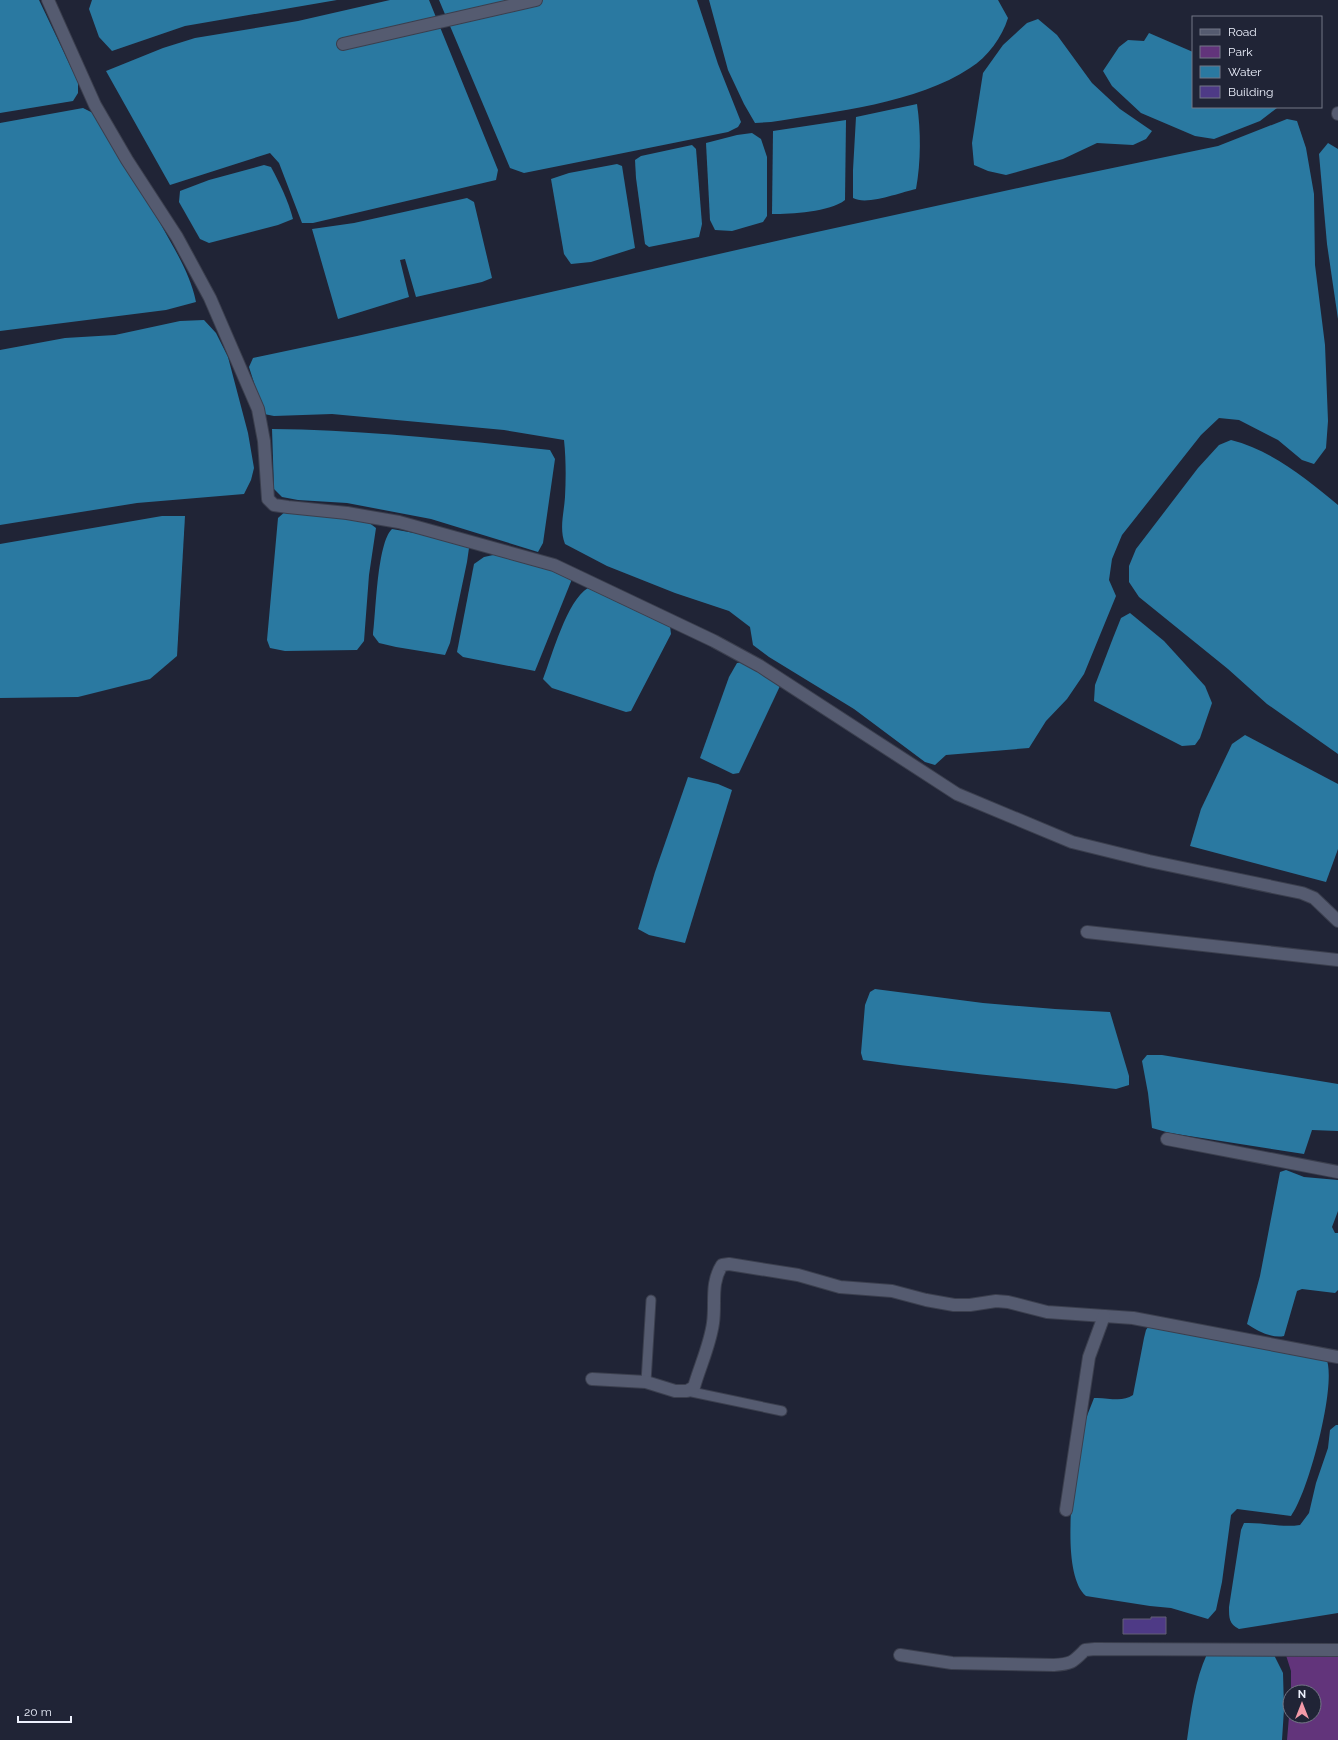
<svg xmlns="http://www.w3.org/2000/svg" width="1338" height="1740" viewBox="0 0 1338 1740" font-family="Raleway,sans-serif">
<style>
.green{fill:#62347b}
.water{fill:#2a79a1}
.building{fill:#4e3a86;stroke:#625f75}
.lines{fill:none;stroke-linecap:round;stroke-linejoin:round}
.lane-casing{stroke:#3b3f4e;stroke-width:11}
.street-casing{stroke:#3b3f4e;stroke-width:14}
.lane{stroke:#555b70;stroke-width:9}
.street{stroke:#555b70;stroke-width:12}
</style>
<rect width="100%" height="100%" fill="#202436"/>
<polygon class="green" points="1338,1647 1338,1740 1287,1740 1290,1705 1290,1716 1314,1716 1314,1692 1291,1692 1291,1671 1284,1649"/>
<g class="water">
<polygon points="0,0 39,0 78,82 78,93 73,101 0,113"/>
<polygon points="92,0 337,0 185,26 112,51 99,37 89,9"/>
<polygon points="390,0 429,0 498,170 496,180 313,223 302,223 279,163 270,153 170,185 106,71 163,48 195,38 298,21"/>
<polygon points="439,0 697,0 718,64 741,122 738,127 728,132 524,173 510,168"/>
<path d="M709,0H998L1008,18C1002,37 988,57 970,68C918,103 833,112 771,122L755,123L744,104L728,70Z"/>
<polygon points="1038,19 1057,35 1092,83 1120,109 1152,131 1146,139 1133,145 1097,143 1063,159 1006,175 988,171 974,165 972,143 983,73 1003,45 1027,23"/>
<polygon points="1149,33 1193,52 1193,107 1277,107 1277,108 1260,121 1214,139 1195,136 1141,113 1112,86 1103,71 1119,47 1128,40 1144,41"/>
<path d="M917,104C921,131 921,162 916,189C901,192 867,206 853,198V170L856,117Z"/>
<path d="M83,108L93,113C115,149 137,185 159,221C173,247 190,272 196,302L166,310L0,331V123Z"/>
<path d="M1287,119L1297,121L1306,148L1314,194L1315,265L1325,345L1328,421L1326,448L1314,464L1302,460L1278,440L1239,420L1219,418L1201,435L1122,535L1112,559L1109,580L1116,596L1084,674L1067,699L1046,721L1029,748L946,755L935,765L925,762L854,709L769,657L753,645L750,627L729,611L675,593L607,566L565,544C559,529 564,513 565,497C566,478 566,459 564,440L504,430L332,414L274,416L264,414L249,367L253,358L357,336L794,237L1055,180L1218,146Z"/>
<path d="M846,120L845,200C830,212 791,214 772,214L773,131Z"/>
<polygon points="752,133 761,139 767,157 767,216 763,222 732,231 715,230 710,220 706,143 737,135"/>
<polygon points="1328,143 1338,149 1338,319 1327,244 1319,154"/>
<polygon points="692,145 696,149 702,224 699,237 649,247 645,244 636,178 635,160 641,156"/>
<polygon points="617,164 622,166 635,248 591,262 571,264 564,254 551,179 569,173"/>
<path d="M264,165L271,167C280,184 288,200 293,219L278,225L209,243L200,239L179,202L180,191L209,180Z"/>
<polygon points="467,198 474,202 492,278 482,282 416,297 405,259 400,260 409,297 338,319 312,229 354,223"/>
<polygon points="204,320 216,333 228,357 248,433 254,468 251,480 244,494 137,503 0,525 0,350 65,338 115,335 180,321"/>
<path d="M272,429C365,430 457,440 550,450L555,459L543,543L538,552L431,519L347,503L298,500L282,497L274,489Z"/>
<path d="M1231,440C1271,450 1307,479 1338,505V754L1267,704L1228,669L1139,597L1129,582V566L1136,549L1198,468L1219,445Z"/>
<polygon points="287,510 368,522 376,528 369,575 364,641 357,650 285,651 270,648 267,640 278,518"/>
<polygon points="162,516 185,516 177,656 150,679 78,697 0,698 0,544"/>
<path d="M392,529L442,538L469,548L467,562L450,643L445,655L396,647L379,643L373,635C376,613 377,543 392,529Z"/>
<polygon points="498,554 545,567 572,579 535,671 463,657 457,652 474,564 484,557"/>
<path d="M588,588L666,623L670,626L671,634L631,711L626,712L552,688L543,679C552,656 567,600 588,588Z"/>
<polygon points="1130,613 1164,641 1205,686 1212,703 1200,738 1195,745 1182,746 1094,701 1095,685 1113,638 1121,618"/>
<polygon points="745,662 780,686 739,773 733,774 700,758 729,677 737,663"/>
<polygon points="1245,735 1338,784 1338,849 1326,882 1190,846 1201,809 1232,744"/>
<polygon points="688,777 718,784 732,790 685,943 649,935 638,929 655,872"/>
<path d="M875,989L983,1003L1055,1009L1110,1012L1129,1076V1085L1116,1089C1032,1079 947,1072 863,1060L861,1053L865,1005L870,992Z"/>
<polygon points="1147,1055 1162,1055 1338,1084 1338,1131 1312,1130 1304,1154 1170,1133 1152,1128 1148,1093 1142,1061"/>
<path d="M1286,1170L1304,1177L1338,1180V1211L1332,1227L1335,1233H1338V1290L1335,1293L1302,1289L1297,1291L1284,1336C1272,1339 1256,1330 1247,1324L1260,1276L1280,1172Z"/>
<path d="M1150,1324L1326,1358C1338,1382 1308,1494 1291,1516L1237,1509L1231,1515L1222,1582L1216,1610L1208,1619L1171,1608L1150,1606L1086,1596C1059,1573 1074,1472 1080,1439C1083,1425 1089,1411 1094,1398C1107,1397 1122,1403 1133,1395L1144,1338L1146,1330Z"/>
<path d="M1336,1425H1338V1613L1239,1629C1229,1624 1229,1618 1229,1607L1241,1530L1244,1523C1263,1522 1281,1528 1300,1525L1309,1513L1316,1483L1328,1448L1330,1430Z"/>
<path d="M1207,1654L1274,1655L1283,1673L1284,1709L1282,1740H1187C1191,1711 1195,1680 1207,1654Z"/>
</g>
<polygon class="building" points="1151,1617 1166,1617 1166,1634 1123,1634 1123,1619 1151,1619"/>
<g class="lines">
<defs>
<g id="lane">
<polyline points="646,1382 651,1300"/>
<polyline points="687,1391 782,1411"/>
</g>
<g id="street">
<polyline points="48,0 95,105 127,160 177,237 210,298 258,409 264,441 268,499 274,505 288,507 347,513 399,522 554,565 714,641 760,666 957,794 1072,842 1149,861 1302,893 1314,898 1338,921"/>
<polyline points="343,44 536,0"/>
<polyline points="1338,114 1338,113"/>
<polyline points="1087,932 1338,960"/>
<polyline points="1167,1139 1338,1172"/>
<path d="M592,1379L646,1382L675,1391H687L694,1387C700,1366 710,1345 713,1323C716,1303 710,1284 722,1265L729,1264L798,1275L840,1287L892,1291L926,1300L954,1305H970L996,1301L1008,1302L1047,1312L1133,1318L1338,1357"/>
<polyline points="1066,1510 1089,1357 1104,1316"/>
<path d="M900,1655L952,1663L1054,1665C1072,1664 1073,1662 1085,1650L1095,1649L1338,1650"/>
</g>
</defs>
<use href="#lane" class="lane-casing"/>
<use href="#street" class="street-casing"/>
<use href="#lane" class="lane"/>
<use href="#street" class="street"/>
</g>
<rect x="1192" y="16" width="130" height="92" fill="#202436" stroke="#727685"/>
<rect x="1200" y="29" width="20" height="6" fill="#555b70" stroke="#727685"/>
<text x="1228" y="36" font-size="12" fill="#ecf0fc">Road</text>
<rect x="1200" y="46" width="20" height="12" fill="#62347b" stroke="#727685"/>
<text x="1228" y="56" font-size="12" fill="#ecf0fc">Park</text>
<rect x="1200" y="66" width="20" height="12" fill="#2a79a1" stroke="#727685"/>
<text x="1228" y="76" font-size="12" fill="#ecf0fc">Water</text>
<rect x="1200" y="86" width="20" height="12" fill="#4e3a86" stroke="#727685"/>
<text x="1228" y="96" font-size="12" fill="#ecf0fc">Building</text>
<g transform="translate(1302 1704)"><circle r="19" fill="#202436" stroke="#727685"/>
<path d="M0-3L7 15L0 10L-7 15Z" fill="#f39aa8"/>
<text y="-6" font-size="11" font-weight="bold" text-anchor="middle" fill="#ecf0fc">N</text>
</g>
<path d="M18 1716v6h53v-6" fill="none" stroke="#ecf0fc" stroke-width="2"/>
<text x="24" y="1716" font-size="12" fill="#ecf0fc" stroke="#202436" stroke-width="3" paint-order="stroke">20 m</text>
</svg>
